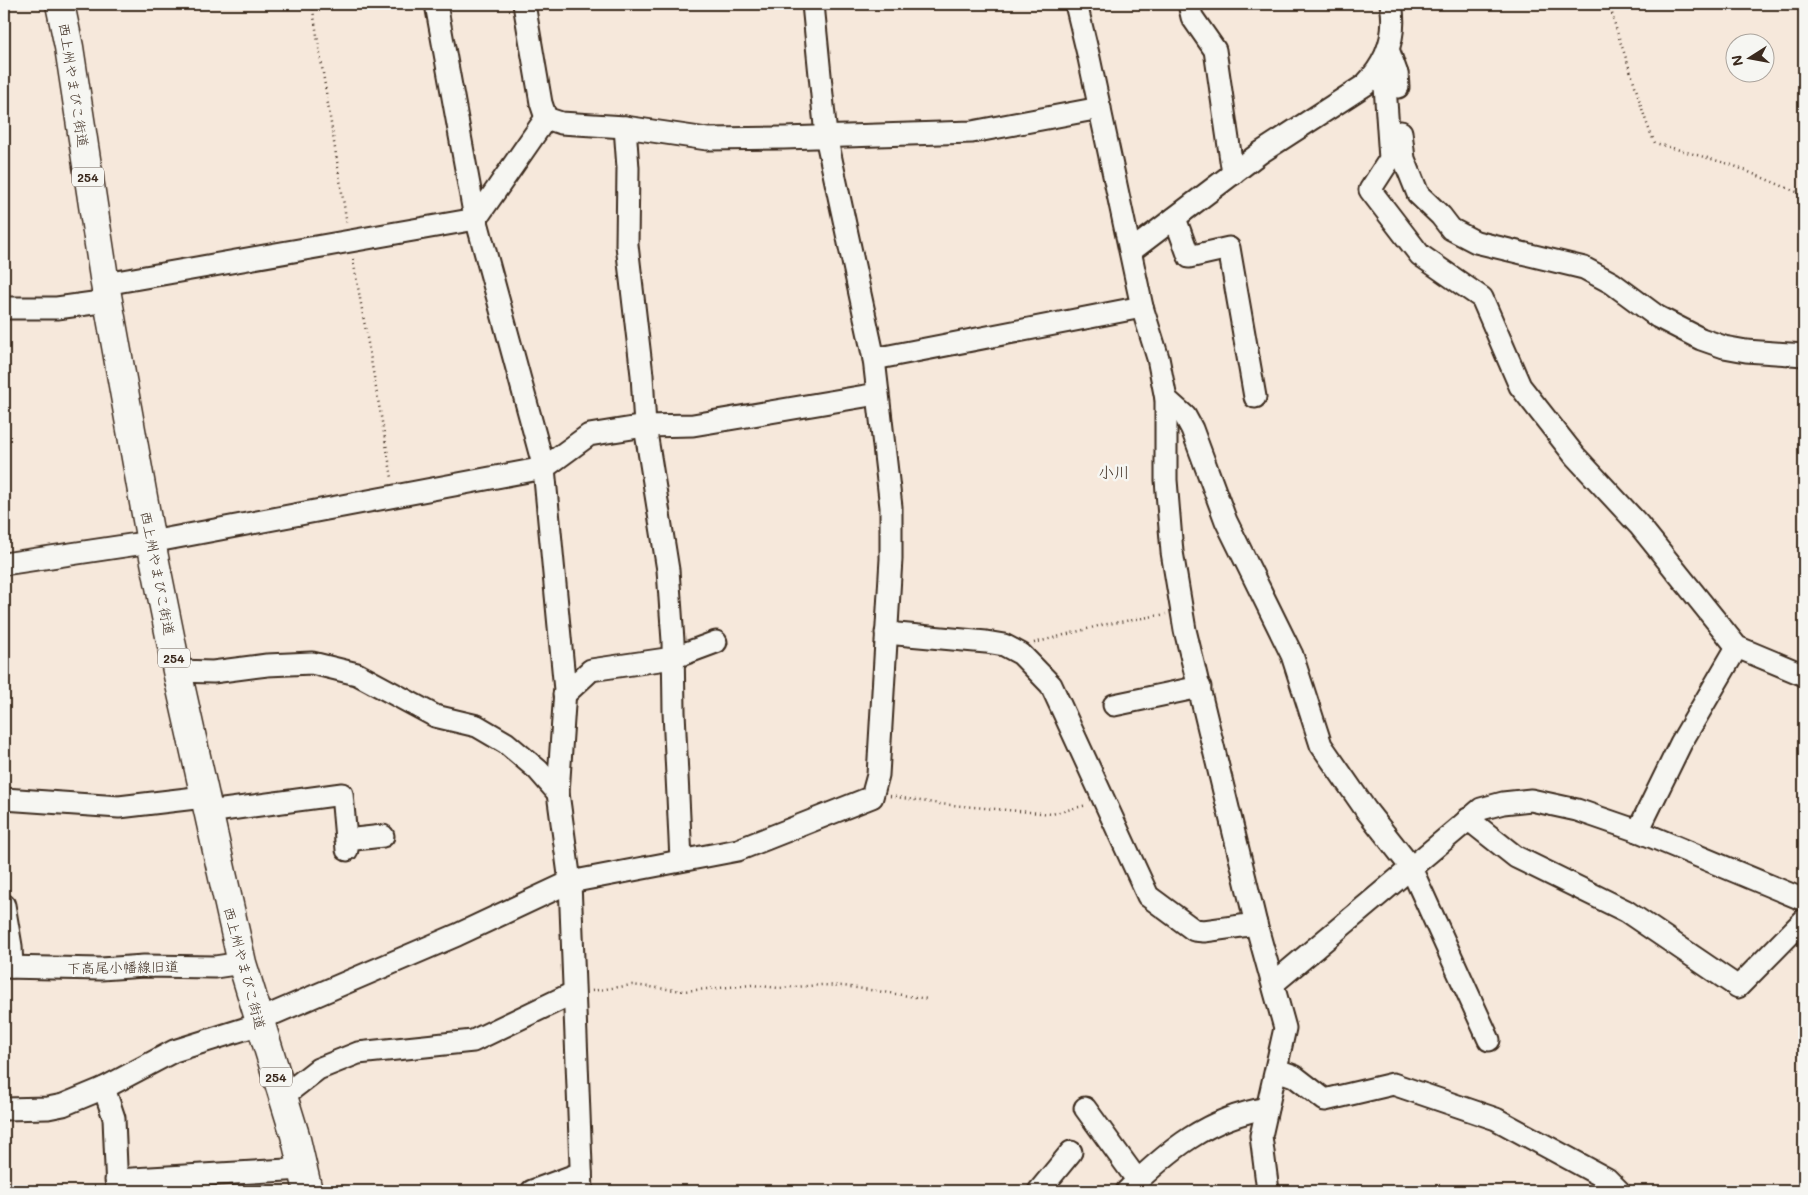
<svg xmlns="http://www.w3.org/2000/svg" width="1808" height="1195" viewBox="0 0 1808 1195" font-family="Mali,'Klee One',sans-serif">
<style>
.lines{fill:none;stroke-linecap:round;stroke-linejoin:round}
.minor-casing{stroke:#3b2a1e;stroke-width:25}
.highway-casing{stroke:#3b2a1e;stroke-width:31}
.path{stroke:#3b2a1e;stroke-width:2.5;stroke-dasharray:1 4;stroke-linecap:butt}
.minor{stroke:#f6f6f2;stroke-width:21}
.highway{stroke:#f6f6f2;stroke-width:28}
.labels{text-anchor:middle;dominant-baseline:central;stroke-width:5;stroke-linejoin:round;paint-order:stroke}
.shield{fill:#f6f6f2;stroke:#73675e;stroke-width:1}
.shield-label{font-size:12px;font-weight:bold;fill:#3b2a1e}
.street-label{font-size:14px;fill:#3b2a1e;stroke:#f6f6f2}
.quarter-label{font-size:16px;fill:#3b2a1e;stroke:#f6f6f2}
</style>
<rect width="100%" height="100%" fill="#f6e8db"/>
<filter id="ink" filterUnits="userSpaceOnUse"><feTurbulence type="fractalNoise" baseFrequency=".02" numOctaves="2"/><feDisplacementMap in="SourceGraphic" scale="10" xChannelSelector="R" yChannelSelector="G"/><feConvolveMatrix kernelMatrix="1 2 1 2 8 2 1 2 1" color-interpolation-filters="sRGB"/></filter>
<g filter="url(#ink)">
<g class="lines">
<defs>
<g id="minor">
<polyline points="436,4 473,207 544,468 565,690 558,793 570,882 582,1191"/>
<polyline points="524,4 541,103 546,118 561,123 625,127 707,139 784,138 972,132 1100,108"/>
<polyline points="1076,4 1089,58 1142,307 1158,358 1166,399 1166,480 1172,552 1185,630 1256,924 1285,1028 1261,1136 1268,1191"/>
<polyline points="1189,4 1192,17 1215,50 1233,174"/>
<polyline points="1388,49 1397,74 1398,87"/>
<polyline points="1397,74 1385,86 1390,159 1370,190 1420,255 1482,298 1520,386 1575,456 1639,525 1737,647 1804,675"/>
<polyline points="625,127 628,168 627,245 642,375 645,426 668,570 673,641 674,712 681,860"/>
<polyline points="1401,132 1404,159 1418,194 1441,216 1451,229 1476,242 1584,268 1612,283 1658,317 1701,339 1724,347 1746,351 1804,355"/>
<polyline points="1175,218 1189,257 1229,248 1255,397"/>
<path d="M1131,251L1260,153L1365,85C1387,62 1397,35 1391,4"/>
<polyline points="105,284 476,219 546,118"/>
<polyline points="4,308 57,308 108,301"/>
<polyline points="874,359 1142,307"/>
<polyline points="1166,399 1185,416 1192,429 1226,521 1292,655 1321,745 1366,810 1410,866 1489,1040"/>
<polyline points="4,564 151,542 544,468 589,435 645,426 693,425 877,394"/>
<polyline points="886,633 986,642 1004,645 1021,654 1051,685 1148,896 1194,930 1204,931 1256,924"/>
<polyline points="177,671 213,672 267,665 312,663 357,674 435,716 477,726 506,743 538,770 558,793"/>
<polyline points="564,695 591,670 673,658 716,642"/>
<polyline points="1114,705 1200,687"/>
<polyline points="4,799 119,807 204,797"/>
<polyline points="208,812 342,794 347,850"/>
<polyline points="1468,819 1516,857 1626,911 1738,987 1804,920"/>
<polyline points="1638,831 1681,743 1737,647"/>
<polyline points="346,840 383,836"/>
<polyline points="4,905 11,946 12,967"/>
<polyline points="4,967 101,969 144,966 215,967 242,963"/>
<polyline points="1274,983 1481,809 1503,803 1531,800 1577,810 1638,831 1804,900"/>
<polyline points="258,1018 275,1013 457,935 570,882 738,850 872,797 878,775 891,559 891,507 874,359 826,136 813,4"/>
<polyline points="1277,1070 1294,1076 1325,1100 1393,1084 1496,1119 1607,1179 1619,1191"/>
<polyline points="104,1088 114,1118 117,1191"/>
<polyline points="282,1097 318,1069 358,1053 473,1041 573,993"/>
<polyline points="1085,1108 1138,1181"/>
<polyline points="4,1109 48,1108 63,1105 104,1088 174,1051 260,1024"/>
<polyline points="116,1180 304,1169"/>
<polyline points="532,1191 581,1173"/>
<polyline points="1039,1191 1071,1152"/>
<path d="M1127,1191C1169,1150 1207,1118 1267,1108"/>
</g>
<polyline id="highway" points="60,4 69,47 105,284 151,542 177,671 242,963 295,1135 308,1191"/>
</defs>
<use href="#minor" class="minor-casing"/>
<use href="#highway" class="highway-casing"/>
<g class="path">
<polyline points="312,4 347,224"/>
<path d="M1610,4C1615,30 1625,54 1633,79C1640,101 1645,122 1655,143L1732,165L1804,195"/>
<polyline points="353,259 392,478"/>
<polyline points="1034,643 1102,625 1166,614"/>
<polyline points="890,796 940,804 1052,814 1087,805"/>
<polyline points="592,991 632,985 684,991 752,985 779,988 822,985 844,986 928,999"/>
</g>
<use href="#minor" class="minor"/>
<use href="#highway" class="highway"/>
</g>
</g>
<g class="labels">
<g class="shield">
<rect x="72" y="167.5" width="32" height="19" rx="4"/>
<rect x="158" y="648.5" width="32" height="19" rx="4"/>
<rect x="260" y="1067.5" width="32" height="19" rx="4"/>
</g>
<g class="shield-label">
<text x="88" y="177">254</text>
<text x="174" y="658">254</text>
<text x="276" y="1077">254</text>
</g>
<g class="street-label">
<text transform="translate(74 85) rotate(81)">西上州やまびこ街道</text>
<text transform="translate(158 573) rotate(79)">西上州やまびこ街道</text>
<text transform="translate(123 967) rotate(-1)">下高尾小幡線旧道</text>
<text transform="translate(245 968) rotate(75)">西上州やまびこ街道</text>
</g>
<g class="quarter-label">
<text x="1114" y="471">小川</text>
</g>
</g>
<rect width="1808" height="1195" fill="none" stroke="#f6f6f2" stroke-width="20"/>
<rect x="10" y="10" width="1788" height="1175" fill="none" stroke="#3b2a1e" stroke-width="2" filter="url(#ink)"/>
<g transform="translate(1750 58) rotate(259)"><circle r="24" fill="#f6f6f2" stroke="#aba49d"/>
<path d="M0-4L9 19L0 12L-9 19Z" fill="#3b2a1e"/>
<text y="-8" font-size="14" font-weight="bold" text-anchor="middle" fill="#3b2a1e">N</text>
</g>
</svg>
